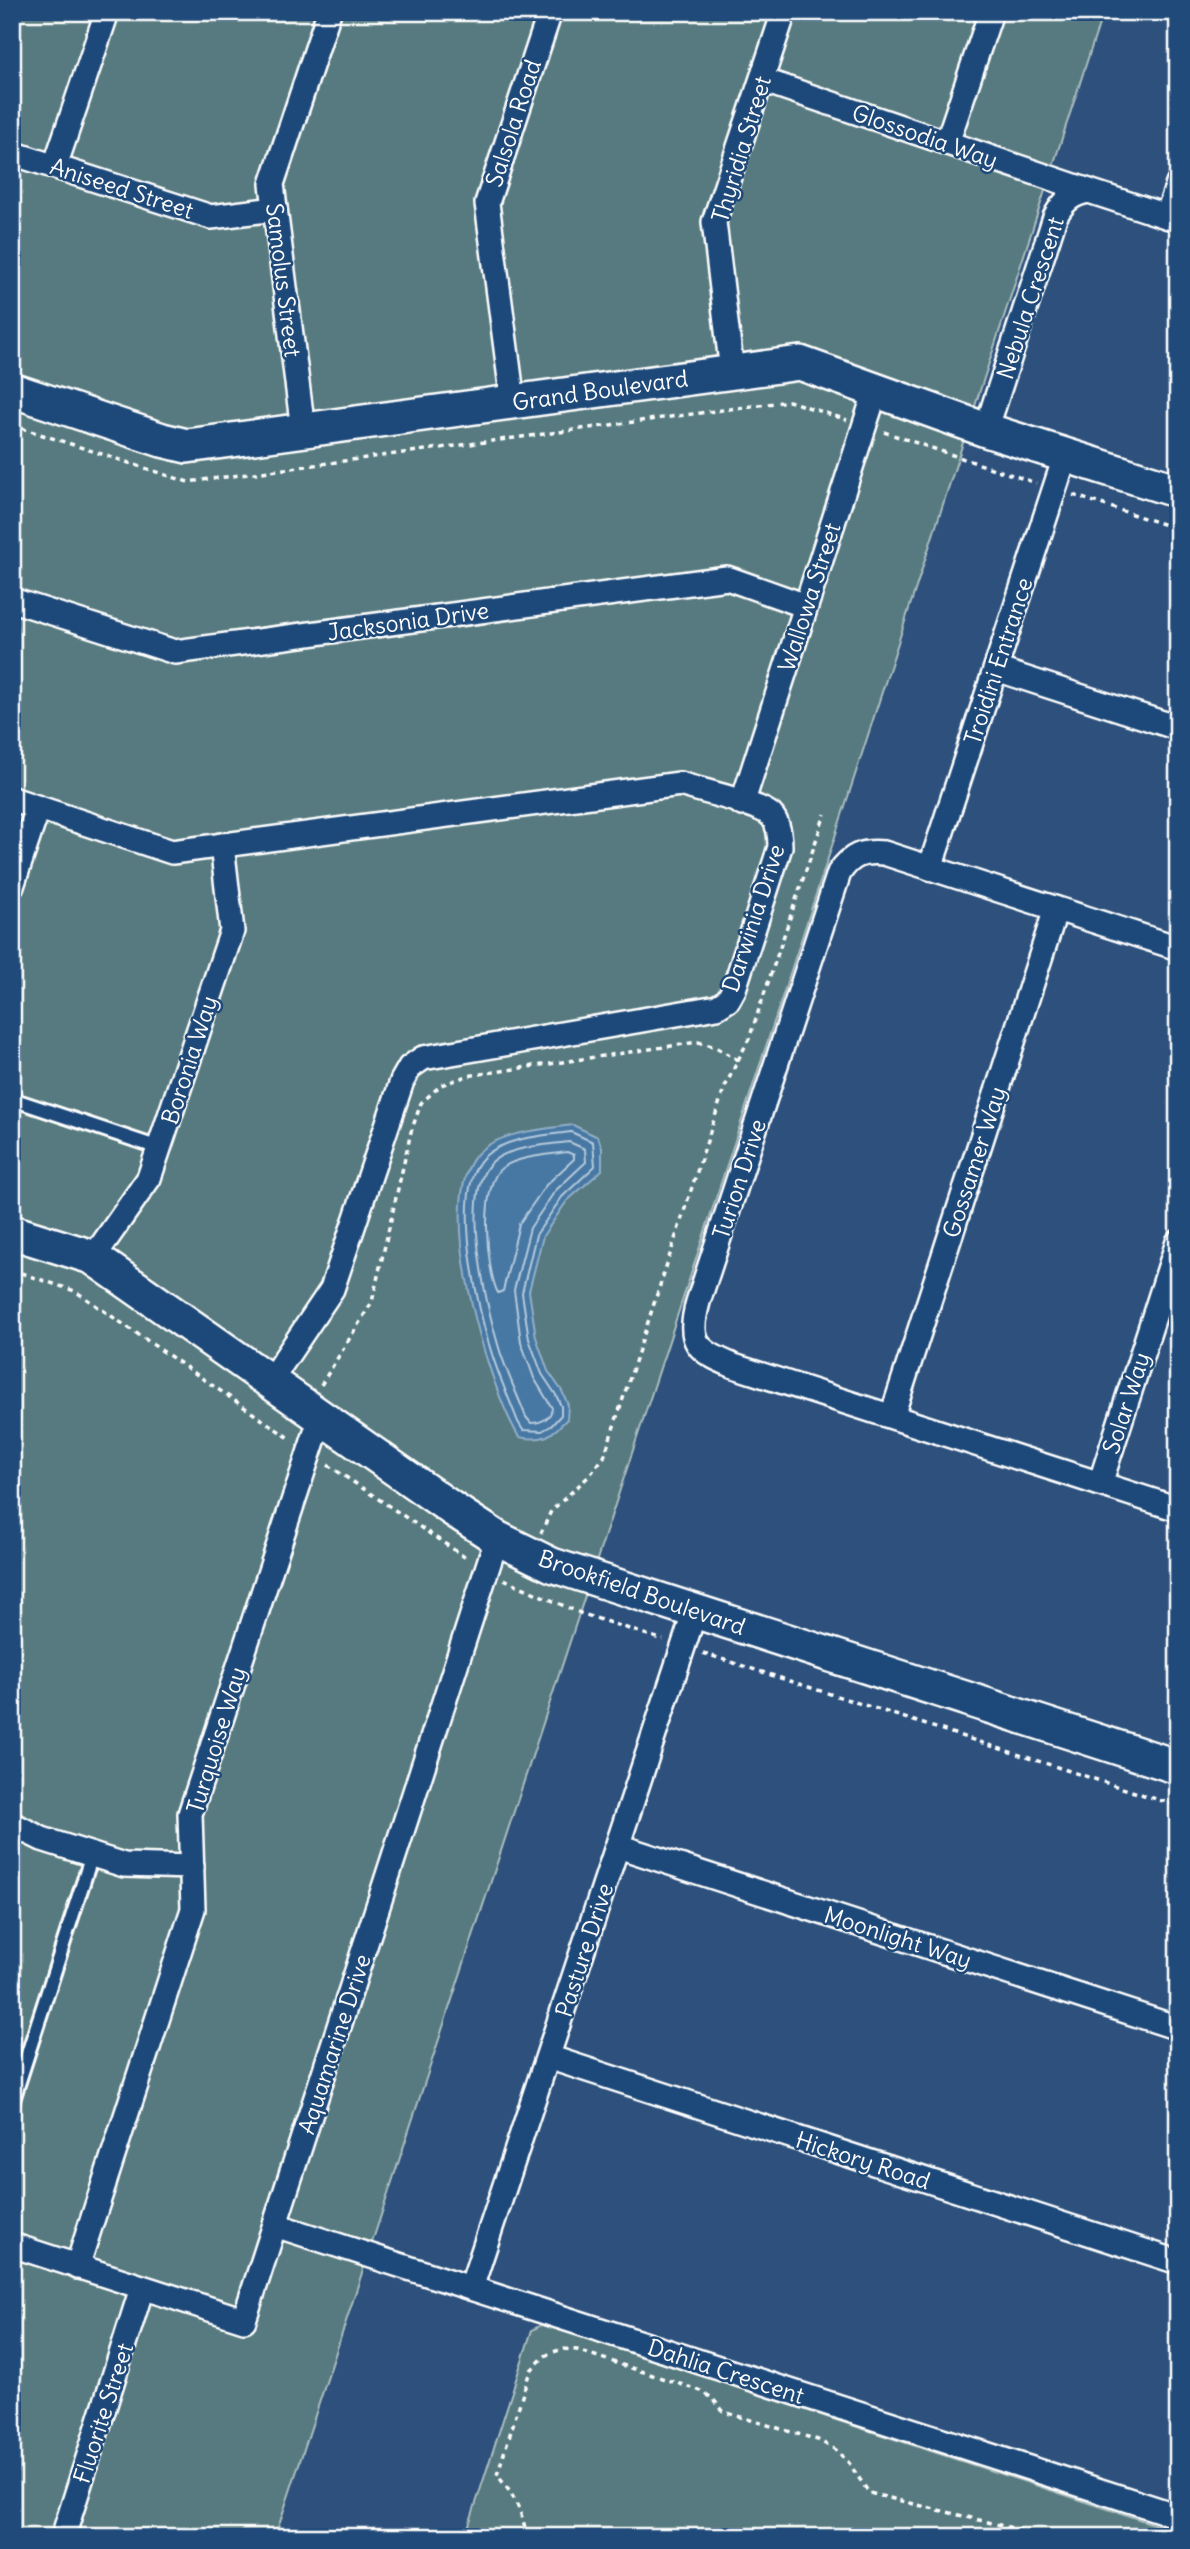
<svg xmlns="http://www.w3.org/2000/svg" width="1190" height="2549" viewBox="0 0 1190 2549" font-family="Delius,sans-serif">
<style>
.green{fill:#577a7f;stroke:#abbcbf;stroke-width:2}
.water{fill:#4778a4;stroke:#91aec8;stroke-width:2}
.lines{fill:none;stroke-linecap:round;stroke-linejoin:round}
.shore{stroke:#b5c9db;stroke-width:2}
.lane-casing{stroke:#fff;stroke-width:18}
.street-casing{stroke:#fff;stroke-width:28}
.secondary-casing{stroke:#fff;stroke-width:38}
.path{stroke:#fff;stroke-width:3.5;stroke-dasharray:5 5;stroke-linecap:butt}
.lane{stroke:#1f4a7a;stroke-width:12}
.street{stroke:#1f4a7a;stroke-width:23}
.secondary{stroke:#1f4a7a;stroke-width:33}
.labels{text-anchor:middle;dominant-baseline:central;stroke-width:5;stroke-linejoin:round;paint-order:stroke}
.street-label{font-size:23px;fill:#fff;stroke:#1f4a7a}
</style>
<rect width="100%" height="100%" fill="#2d517c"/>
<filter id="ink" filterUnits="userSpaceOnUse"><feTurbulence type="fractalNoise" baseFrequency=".0143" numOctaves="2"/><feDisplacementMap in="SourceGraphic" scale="14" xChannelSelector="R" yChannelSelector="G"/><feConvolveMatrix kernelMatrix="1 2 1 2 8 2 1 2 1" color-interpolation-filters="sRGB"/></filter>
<g filter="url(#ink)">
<g class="green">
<polygon points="12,12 1103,12 831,849 275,2537 12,2537"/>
<polygon points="543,2324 1178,2532 1178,2537 465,2537 532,2330"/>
</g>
<path class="water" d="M573,1125L598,1137L602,1148V1170L567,1201L543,1236L529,1291L536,1337L548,1371L562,1391L568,1405L567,1419C551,1436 544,1442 519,1437C488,1386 433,1204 477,1154C497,1132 544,1129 573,1125Z"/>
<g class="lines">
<g class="shore">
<path d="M571,1132L593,1142L595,1166L562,1197L536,1235L522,1293L529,1339L542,1374L556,1395L561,1406V1415L551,1426L542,1431L523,1430L518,1422C509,1398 498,1375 491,1351C478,1310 450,1189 484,1157C505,1137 543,1136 571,1132Z"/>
<path d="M569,1142L585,1149L586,1162L555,1191L530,1228L514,1290L521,1342L534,1378L552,1408C551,1419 540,1423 531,1423L526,1417C517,1394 506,1371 499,1348C487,1308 461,1199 489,1165C503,1147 547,1145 569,1142Z"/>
<path d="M567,1152L574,1155V1159L546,1185L519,1224L503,1291L498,1293C486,1271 479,1182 503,1167C520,1156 548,1155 567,1152Z"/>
</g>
<defs>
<g id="lane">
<polyline points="12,1099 159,1148"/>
<polyline points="12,2103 92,1855"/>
</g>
<g id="street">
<polyline points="762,80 1089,191"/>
<polyline points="947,143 991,12"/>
<polyline points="12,153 211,217 275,209"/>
<polyline points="55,166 107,12"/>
<polyline points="1167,216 1178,184"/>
<polyline points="732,372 714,222 784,12"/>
<polyline points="513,402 487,203 550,12"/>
<polyline points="303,430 272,184 329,12"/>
<path d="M986,430L1055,217C1063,202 1072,193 1089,191L1178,220"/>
<polyline points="12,600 175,652 727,578 806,606"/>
<polyline points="996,669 1178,728"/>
<path d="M12,799L172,852L680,784C701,791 757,803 771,815C779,823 780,836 780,847L734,989L728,1000L717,1007L423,1058L410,1067L402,1081L332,1289L270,1381"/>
<polyline points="742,804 876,390"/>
<polyline points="930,868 1066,454"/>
<polyline points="12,886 38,808"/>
<path d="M1178,948L884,853C862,851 851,855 839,873L698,1302C687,1343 697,1351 734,1366L1178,1509"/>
<polyline points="93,1258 149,1178 232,931 222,845"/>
<polyline points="892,1416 1056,909"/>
<polyline points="1100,1484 1178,1242"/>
<polyline points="12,1824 42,1839 124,1865 192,1867"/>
<polyline points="618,1846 1178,2028"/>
<polyline points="548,2057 1178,2262"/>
<polyline points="275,2225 1178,2516"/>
<polyline points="12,2245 244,2320 497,1538"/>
<polyline points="77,2267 193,1909 190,1814 321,1417"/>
<polyline points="471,2288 695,1611"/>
<polyline points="63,2537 142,2288"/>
</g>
<g id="secondary">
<polyline points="12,390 162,440 187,446 800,363 986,430 1178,491"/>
<polyline points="12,1232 92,1257 451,1508 497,1538 552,1565 1178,1767"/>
</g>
</defs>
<use href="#lane" class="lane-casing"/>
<use href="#street" class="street-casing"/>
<use href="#secondary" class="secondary-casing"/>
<g class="path">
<polyline points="12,425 188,482 789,401 847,420"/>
<polyline points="884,432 1036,483"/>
<polyline points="1073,495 1178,529"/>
<polyline points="738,1060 749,1039 825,814"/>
<polyline points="12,1270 75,1291 292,1440"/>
<polyline points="321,1385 372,1302 411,1132 421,1103 441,1085 467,1076 698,1042 716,1047 738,1060 724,1089 604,1457 588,1477 551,1511 541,1533"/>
<polyline points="328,1465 469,1560"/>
<polyline points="504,1579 580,1613 663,1640"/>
<polyline points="703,1653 1178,1806"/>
<path d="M527,2537C522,2511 514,2495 497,2475L530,2371L545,2356L553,2352L563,2349L577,2350L701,2391L712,2398L724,2412L818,2440L836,2450L849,2463L869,2493L1049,2537"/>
</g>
<use href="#lane" class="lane"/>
<use href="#street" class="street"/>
<use href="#secondary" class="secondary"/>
</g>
</g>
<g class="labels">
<g class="street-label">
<text transform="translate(513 123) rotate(-72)">Salsola Road</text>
<text transform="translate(925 136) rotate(19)">Glossodia Way</text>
<text transform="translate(741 149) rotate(-73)">Thyridia Street</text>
<text transform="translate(122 188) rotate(18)">Aniseed Street</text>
<text transform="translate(284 280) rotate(83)">Samolus Street</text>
<text transform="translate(1030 298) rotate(-72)">Nebula Crescent</text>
<text transform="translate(600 390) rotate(-8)">Grand Boulevard</text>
<text transform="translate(809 597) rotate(-72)">Wallowa Street</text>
<text transform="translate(408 621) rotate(-8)">Jacksonia Drive</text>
<text transform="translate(998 661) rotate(-72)">Troidini Entrance</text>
<text transform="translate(753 918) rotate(-72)">Darwinia Drive</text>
<text transform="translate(189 1060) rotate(-72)">Boronia Way</text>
<text transform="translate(974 1162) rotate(-72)">Gossamer Way</text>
<text transform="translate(739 1179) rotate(-72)">Turion Drive</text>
<text transform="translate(1126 1403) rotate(-72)">Solar Way</text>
<text transform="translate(642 1592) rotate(19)">Brookfield Boulevard</text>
<text transform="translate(216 1740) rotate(-73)">Turquoise Way</text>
<text transform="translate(898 1937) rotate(18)">Moonlight Way</text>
<text transform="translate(584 1950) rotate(-72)">Pasture Drive</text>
<text transform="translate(334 2044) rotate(-72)">Aquamarine Drive</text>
<text transform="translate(863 2160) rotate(18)">Hickory Road</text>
<text transform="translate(726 2371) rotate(18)">Dahlia Crescent</text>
<text transform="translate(103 2413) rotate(-72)">Fluorite Street</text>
</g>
</g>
<rect width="1190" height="2549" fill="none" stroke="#1f4a7a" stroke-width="42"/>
<rect x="21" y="21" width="1148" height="2507" fill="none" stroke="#fff" stroke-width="2.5" filter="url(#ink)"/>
</svg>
